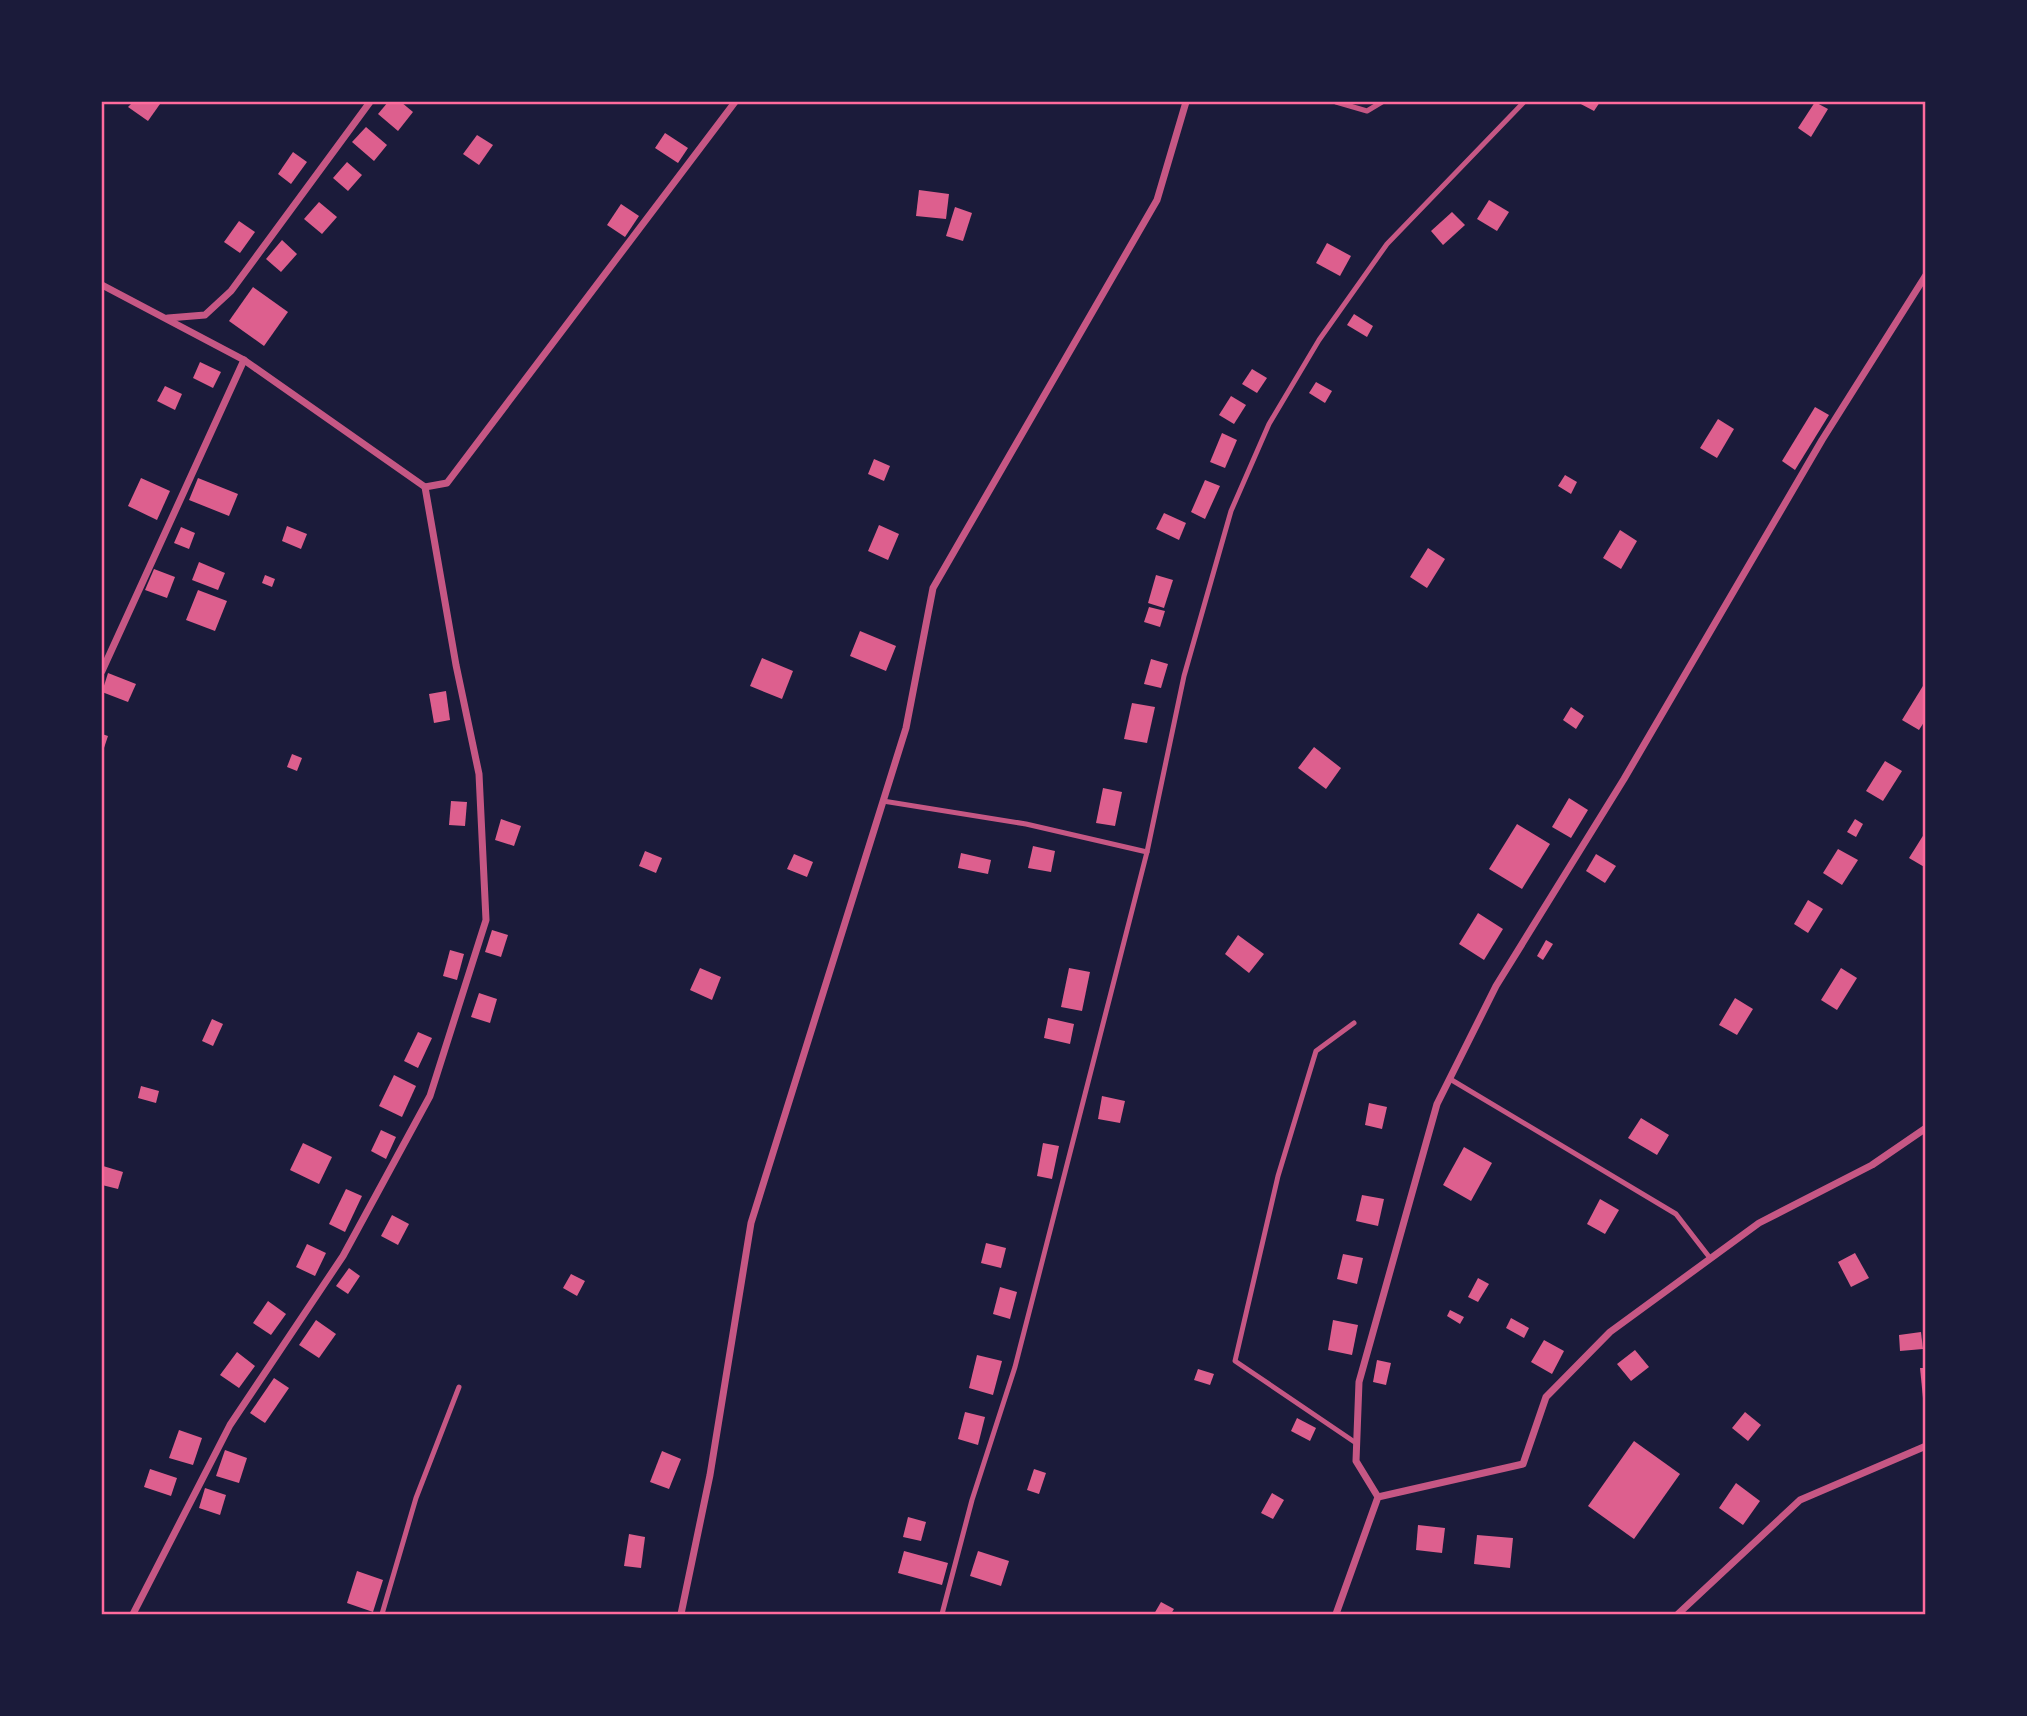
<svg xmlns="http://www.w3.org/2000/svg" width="2027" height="1716" viewBox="0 0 2027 1716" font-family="'Roboto Condensed',sans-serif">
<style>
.building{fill:#dd5f8e}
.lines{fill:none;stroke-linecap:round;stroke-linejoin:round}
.service{stroke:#c65784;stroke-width:5}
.minor{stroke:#c65784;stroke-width:7}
.neatline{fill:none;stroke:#ff6b9d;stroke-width:2.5}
</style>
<rect width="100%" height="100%" fill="#1b1b3a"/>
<g class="building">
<polygon points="133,102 156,102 160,104 148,121 128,107"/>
<polygon points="388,102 401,102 413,112 398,131 378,114"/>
<polygon points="1577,102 1600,102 1594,111"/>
<polygon points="1815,102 1828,109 1811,137 1798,128"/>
<polygon points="366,127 387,145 374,161 352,142"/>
<polygon points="665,133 688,148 678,163 655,148"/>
<polygon points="477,135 493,145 479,165 463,154"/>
<polygon points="293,152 307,162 291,184 278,174"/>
<polygon points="347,162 362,175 348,191 333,178"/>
<polygon points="919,190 949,194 946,219 916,216"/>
<polygon points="1489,200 1509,212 1497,231 1477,219"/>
<polygon points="319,202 337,217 322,234 304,219"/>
<polygon points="621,204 639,216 625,237 607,225"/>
<polygon points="955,207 972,213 963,241 946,236"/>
<polygon points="1452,212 1465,225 1443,245 1431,231"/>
<polygon points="239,221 255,232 240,253 224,242"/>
<polygon points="282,240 297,254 281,272 266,259"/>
<polygon points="1327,243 1351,256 1340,276 1316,263"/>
<polygon points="253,287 288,312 264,346 229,321"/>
<polygon points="1354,314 1373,326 1367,337 1347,325"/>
<polygon points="200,362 221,372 213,388 193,378"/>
<polygon points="1252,369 1267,378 1257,393 1242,384"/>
<polygon points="1316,382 1332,391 1325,403 1309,393"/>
<polygon points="165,386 182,394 175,410 157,401"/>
<polygon points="1231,396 1246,405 1234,424 1219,415"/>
<polygon points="1815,407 1829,415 1795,470 1782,461"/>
<polygon points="1718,419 1734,429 1717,458 1700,448"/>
<polygon points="1222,433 1237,440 1225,468 1210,462"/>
<polygon points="874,459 890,466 884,481 868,474"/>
<polygon points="1565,475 1577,482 1571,494 1558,486"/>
<polygon points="141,478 170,491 157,520 128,506"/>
<polygon points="198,478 238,494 229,516 189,500"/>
<polygon points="1205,480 1220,486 1205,519 1191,512"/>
<polygon points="1164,513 1186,523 1179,540 1156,529"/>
<polygon points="879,525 899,534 888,560 868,551"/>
<polygon points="287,526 307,534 301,549 282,541"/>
<polygon points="181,527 195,533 189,549 174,543"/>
<polygon points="1620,530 1637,541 1621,569 1603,558"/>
<polygon points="1428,548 1445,559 1427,588 1410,577"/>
<polygon points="199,562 225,573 218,590 192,580"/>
<polygon points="154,569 175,577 167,598 145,590"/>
<polygon points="265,575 275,579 272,587 262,583"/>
<polygon points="1156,575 1173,580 1164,608 1148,603"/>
<polygon points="198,590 227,601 215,631 186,620"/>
<polygon points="1149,607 1165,611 1160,627 1144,622"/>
<polygon points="860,631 896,646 886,671 850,656"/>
<polygon points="762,658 793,671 782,699 750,686"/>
<polygon points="1151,659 1168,664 1161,688 1144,684"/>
<polygon points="108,673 136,684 128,702 102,692"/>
<polygon points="1926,681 1926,719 1919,730 1902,720"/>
<polygon points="446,691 450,720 434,723 429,694"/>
<polygon points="1132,703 1155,707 1147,743 1124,739"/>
<polygon points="1571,707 1584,716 1576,729 1563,720"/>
<polygon points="102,734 108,736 102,754"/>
<polygon points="1314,747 1341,768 1326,789 1298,768"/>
<polygon points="292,754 302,758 297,771 287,767"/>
<polygon points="1885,761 1902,771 1883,801 1866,791"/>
<polygon points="1103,788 1122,792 1115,826 1096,823"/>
<polygon points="1569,798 1588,810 1571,838 1552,827"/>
<polygon points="451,801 467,802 465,826 449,825"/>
<polygon points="501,819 521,826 514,846 495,840"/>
<polygon points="1855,819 1863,824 1856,837 1847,832"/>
<polygon points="1517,824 1550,844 1522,889 1489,869"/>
<polygon points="1926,831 1926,868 1909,858"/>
<polygon points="1033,846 1055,851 1051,872 1028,868"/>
<polygon points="1838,849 1858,860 1842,885 1823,873"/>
<polygon points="645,851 662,858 656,873 639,866"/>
<polygon points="961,853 991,860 988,874 958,868"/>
<polygon points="794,854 813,862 807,877 787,869"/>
<polygon points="1596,854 1616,866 1605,883 1586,871"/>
<polygon points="1808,900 1823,909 1808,933 1794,924"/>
<polygon points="1478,913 1503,929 1484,960 1459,944"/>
<polygon points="492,930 508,935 501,957 485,952"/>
<polygon points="1238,935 1264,954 1249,973 1225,954"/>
<polygon points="1546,940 1553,944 1543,960 1537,956"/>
<polygon points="450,950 464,954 457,980 443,976"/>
<polygon points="700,968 721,977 712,1000 690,990"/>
<polygon points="1069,968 1090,972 1082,1011 1061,1007"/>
<polygon points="1841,968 1857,978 1837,1010 1821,1000"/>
<polygon points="479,993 497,999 490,1023 471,1017"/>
<polygon points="1735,998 1753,1009 1737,1035 1719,1025"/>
<polygon points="1048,1018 1074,1024 1070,1044 1044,1038"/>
<polygon points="212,1019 223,1024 213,1046 202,1041"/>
<polygon points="418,1032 432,1038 418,1068 404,1061"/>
<polygon points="394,1075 416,1086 402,1117 379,1106"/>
<polygon points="141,1086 159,1091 156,1103 138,1098"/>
<polygon points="1102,1096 1125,1101 1120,1123 1098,1119"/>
<polygon points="1369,1103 1387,1107 1382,1129 1365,1125"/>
<polygon points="1641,1118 1669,1135 1657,1155 1628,1138"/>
<polygon points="381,1130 396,1137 386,1159 371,1151"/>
<polygon points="303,1143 332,1157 319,1184 290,1170"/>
<polygon points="1043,1143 1059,1146 1052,1179 1037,1176"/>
<polygon points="1464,1147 1492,1163 1471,1201 1443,1185"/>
<polygon points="103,1166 123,1172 118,1189 102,1185"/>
<polygon points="346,1189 362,1196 345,1232 329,1224"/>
<polygon points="1362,1195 1384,1199 1378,1226 1356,1221"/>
<polygon points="1600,1199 1619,1210 1605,1234 1587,1224"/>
<polygon points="392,1215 409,1224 398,1245 381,1236"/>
<polygon points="986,1243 1006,1248 1001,1268 981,1263"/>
<polygon points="307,1244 326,1253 315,1276 296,1267"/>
<polygon points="1855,1253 1869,1278 1851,1287 1838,1262"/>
<polygon points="1343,1254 1363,1258 1357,1284 1337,1279"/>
<polygon points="349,1268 360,1276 348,1294 336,1286"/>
<polygon points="571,1274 585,1281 577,1296 563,1288"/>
<polygon points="1478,1278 1489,1284 1478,1302 1468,1297"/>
<polygon points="1000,1287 1017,1292 1010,1319 993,1314"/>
<polygon points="268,1301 286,1314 271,1335 253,1323"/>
<polygon points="1450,1310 1464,1317 1460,1324 1447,1316"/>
<polygon points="1511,1318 1529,1328 1524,1338 1506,1328"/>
<polygon points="316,1320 336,1334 319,1358 299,1345"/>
<polygon points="1333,1320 1358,1325 1352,1355 1328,1350"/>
<polygon points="1921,1332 1923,1349 1900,1351 1899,1335"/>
<polygon points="1544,1340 1564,1351 1552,1374 1531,1362"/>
<polygon points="1635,1350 1649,1367 1631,1381 1617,1364"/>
<polygon points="237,1352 255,1366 239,1388 220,1375"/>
<polygon points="977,1355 1002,1361 993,1395 969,1388"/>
<polygon points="1377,1360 1391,1363 1386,1385 1373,1382"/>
<polygon points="1920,1368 1926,1368 1926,1398 1923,1398"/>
<polygon points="1198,1369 1214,1374 1210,1385 1194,1380"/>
<polygon points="274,1378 289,1388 265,1423 250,1413"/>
<polygon points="965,1412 985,1417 978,1445 958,1439"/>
<polygon points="1745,1412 1761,1425 1748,1441 1732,1428"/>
<polygon points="1297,1418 1316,1428 1310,1441 1291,1431"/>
<polygon points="179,1430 202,1438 193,1465 169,1458"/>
<polygon points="1634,1441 1680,1474 1634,1539 1588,1506"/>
<polygon points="225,1450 247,1458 239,1483 216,1476"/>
<polygon points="662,1451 681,1459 669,1489 650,1482"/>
<polygon points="150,1469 177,1478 171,1496 144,1487"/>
<polygon points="1034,1469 1046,1473 1039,1494 1027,1490"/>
<polygon points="1736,1483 1760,1501 1743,1525 1719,1508"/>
<polygon points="205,1488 226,1495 220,1515 199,1508"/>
<polygon points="1272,1493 1284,1500 1273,1519 1261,1513"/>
<polygon points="908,1517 926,1522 921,1541 903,1537"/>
<polygon points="1418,1525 1445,1528 1442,1553 1416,1550"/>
<polygon points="629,1534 645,1537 641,1568 624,1566"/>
<polygon points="1477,1535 1513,1538 1510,1568 1474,1564"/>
<polygon points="904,1551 948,1563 942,1585 898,1573"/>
<polygon points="978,1551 1009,1561 1001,1586 970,1576"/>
<polygon points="357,1571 383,1580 373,1612 347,1603"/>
<polygon points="1161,1602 1174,1609 1171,1614 1154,1614"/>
</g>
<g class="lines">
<g class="service">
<polyline points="1336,102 1367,111 1382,102"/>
<polyline points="883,801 1026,824 1147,852"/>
<polyline points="1354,1023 1316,1051 1278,1176 1235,1361 1356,1443"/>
<polyline points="1450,1079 1676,1214 1710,1258"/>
<polyline points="382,1614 416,1498 459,1387"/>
<polyline points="942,1614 972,1500 1015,1367 1040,1270 1147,852 1184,676 1231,511 1269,424 1319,340 1387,244 1524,102"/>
</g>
<g class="minor">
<polyline points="102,285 244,360 425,487 456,665 479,774 486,920 430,1096 343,1256 230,1425 133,1614"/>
<polyline points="168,318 205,315 231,291 370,102"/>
<polyline points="425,487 447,483 735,102"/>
<polyline points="102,671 244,360"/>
<polyline points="1378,1497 1356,1461 1359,1382 1437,1104 1496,986 1624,779 1822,440 1926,275"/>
<polyline points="681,1614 710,1475 751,1223 906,728 933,588 1157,200 1186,102"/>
<polyline points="1336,1614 1378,1497 1523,1464 1546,1397 1610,1332 1759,1223 1872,1165 1926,1128"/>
<polyline points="1678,1614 1800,1500 1926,1446"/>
</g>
</g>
<rect width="2027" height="1716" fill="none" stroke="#1b1b3a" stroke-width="206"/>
<rect x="103" y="103" width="1821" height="1510" class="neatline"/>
</svg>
